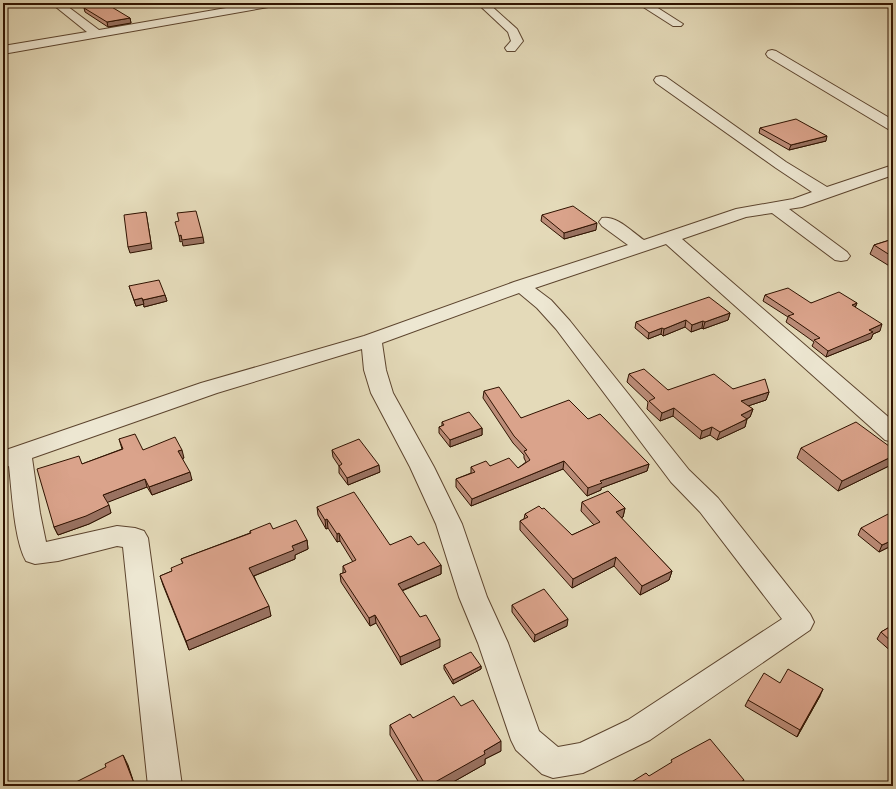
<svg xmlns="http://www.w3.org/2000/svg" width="896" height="789" viewBox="0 0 896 789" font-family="'Gentium Book Plus',serif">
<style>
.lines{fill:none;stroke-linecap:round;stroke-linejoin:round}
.minor-casing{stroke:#5c442e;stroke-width:2}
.minor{fill:#ede7d2;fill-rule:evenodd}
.wall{fill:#bb8c78;stroke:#2f1200}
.shaded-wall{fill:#997261;stroke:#2f1200}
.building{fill:#daa38b;stroke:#2f1200}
</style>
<rect width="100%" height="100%" fill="#e4dab9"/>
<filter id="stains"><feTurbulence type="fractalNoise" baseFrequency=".005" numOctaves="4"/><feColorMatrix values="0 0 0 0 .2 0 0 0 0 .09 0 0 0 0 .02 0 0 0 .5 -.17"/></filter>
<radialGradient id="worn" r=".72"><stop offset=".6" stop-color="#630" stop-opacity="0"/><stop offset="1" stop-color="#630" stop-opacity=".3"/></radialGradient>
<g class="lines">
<defs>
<g id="minor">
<polygon points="51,3 63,3 99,30 255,3 279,3 274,6 3,54 3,46 87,32"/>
<polygon points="477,3 488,3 517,29 523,41 515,51 507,51 505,48 511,41 508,32"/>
<polygon points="637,3 650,3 683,24 681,26 673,26"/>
<polygon points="772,50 776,51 893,120 893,130 888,129 768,57 766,54 768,51"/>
<path d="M661,76L666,77L786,162L827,187L893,165V175L802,207L789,209L847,252L850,256L847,260L841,261L835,260L772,213L746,217L682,239L893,421V442L885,440L666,244L535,288L551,300L570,321L689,470L718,498L810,614L814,622L810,630L650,740L583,773L553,778L542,774L516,750L511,740L478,643L459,597L436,524L410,467L371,393L364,370L362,349L217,393L32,458L40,513L46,542L117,526L135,528L144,531L148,538L182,786H148L123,547L117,546L58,561L35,564L26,561C14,540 12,492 9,466L3,468V451L201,383L364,336L514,282L628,245L602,226L599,222L602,218C617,215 632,232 644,240L736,209L793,199L812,192L776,168L656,83L654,80L656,77ZM519,293L537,308L556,329L671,482L700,512L782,619L628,720L580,743L558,747L539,731L508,643L487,597L462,524L434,467L393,393L386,370L382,343Z"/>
</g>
</defs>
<use href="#minor" class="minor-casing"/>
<use href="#minor" class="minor"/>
</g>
<g class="wall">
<polygon points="808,3 828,3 815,6"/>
<polygon points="84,8 130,18 131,23 108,27 85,12"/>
<polygon points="760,128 826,141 789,150 759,133"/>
<polygon points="891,207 893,207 893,216 889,213"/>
<polygon points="542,215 596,230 564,239 541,221"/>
<polygon points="893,239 893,266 891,267 870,254 874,245"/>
<polygon points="129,286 165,295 167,301 144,307 144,304 136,306"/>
<polygon points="765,295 811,303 857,303 855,308 880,331 873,334 871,339 826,357 812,346 814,342 786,322 788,317 763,301"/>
<polygon points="730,313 728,320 703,329 702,328 691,332 685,327 663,336 661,334 648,339 635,328 636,322"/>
<polygon points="629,374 668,390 733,389 769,392 766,400 748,406 753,409 750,417 747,419 745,427 717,440 710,435 700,439 673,416 660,421 647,409 648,402 627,382"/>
<polygon points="484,391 521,418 588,419 649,464 647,471 601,488 601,490 587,496 563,469 471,506 456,487 456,479 471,473 471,467 490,466 518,468 526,462 524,458 524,455 513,443 483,398"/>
<polygon points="442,422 482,428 482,435 450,447 439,433 439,427 442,426"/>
<polygon points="119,439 143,450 184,458 182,458 192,480 152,495 147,487 107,502 111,513 89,524 58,535 54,527 82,464 122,449"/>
<polygon points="801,448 893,449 893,464 838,491 797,458"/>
<polygon points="332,450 380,472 348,485 339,473 339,466 333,457"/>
<polygon points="582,502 625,508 623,517 621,518 672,571 669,580 640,595 614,566 572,588 520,530 520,521 524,519 525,514 542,509 572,535 594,525 581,511"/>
<polygon points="317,507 390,545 418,545 441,565 441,574 402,591 440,647 401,665 376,623 370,626 341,582 340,574 343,573 343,566 353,562 340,541 337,542 328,528 326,529 318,515"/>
<polygon points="861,528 893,545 879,552 858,535"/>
<polygon points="273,529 307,540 308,549 295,555 295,559 254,576 271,616 189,650 163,585 160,576 172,571 183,564 181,559 250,533 250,531"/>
<polygon points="512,605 567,626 534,642 512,612"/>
<polygon points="893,625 893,653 877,639 881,632"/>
<polygon points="444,665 481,666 481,669 453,684 444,669"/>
<polygon points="820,696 797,737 745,706 748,700"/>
<polygon points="461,706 501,751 485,759 485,764 446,786 421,786 390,735 390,725 413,718"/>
</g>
<g class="shaded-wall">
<polygon points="820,3 828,3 815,6 816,4"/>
<polygon points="130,18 131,23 108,27 107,22"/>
<polygon points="827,136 826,141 789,150 791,145"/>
<polygon points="146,212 152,249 130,253 128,247"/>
<polygon points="597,223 596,230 564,239 564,233"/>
<polygon points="181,235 203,237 204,243 183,246 182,241 180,242 179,236"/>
<polygon points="165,295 167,301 144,307 143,300"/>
<polygon points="142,298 144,304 136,306 134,300"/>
<polygon points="857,303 854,310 852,305"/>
<polygon points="730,313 728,320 703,329 705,322"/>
<polygon points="686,320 685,327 663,336 664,329"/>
<polygon points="703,321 702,328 691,332 692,325"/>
<polygon points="882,324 880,331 873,334 871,339 826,357 828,351 869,330"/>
<polygon points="662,328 661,334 648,339 649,333"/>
<polygon points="769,392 766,400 739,409 741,401"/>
<polygon points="674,408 673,416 660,421 662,413"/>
<polygon points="753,409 750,417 739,423 741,415"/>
<polygon points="747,419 745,427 717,440 720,432"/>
<polygon points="712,427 710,435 700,439 702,431"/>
<polygon points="482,428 482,435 450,447 450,440"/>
<polygon points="182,450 184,458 180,459 178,451"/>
<polygon points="893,456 893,464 838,491 842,481"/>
<polygon points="564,461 563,469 471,506 472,499"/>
<polygon points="649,464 647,471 601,488 601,490 587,496 588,488 600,481"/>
<polygon points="379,465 380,472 348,485 347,478"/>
<polygon points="190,472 192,480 152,495 149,487"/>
<polygon points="145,479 147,487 106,503 103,495"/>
<polygon points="109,505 111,513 89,524 58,535 54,527"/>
<polygon points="625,508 623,517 614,521 616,512"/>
<polygon points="327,519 328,528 326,529 325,520"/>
<polygon points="339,533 340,541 337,542 337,534"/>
<polygon points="307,540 308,549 295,555 295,559 251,577 249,568 292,546"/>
<polygon points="893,540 893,545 879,552 882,545"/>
<polygon points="616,557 614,566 572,588 573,579"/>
<polygon points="441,565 441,574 398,592 398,584"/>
<polygon points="672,571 669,580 640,595 642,586"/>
<polygon points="269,606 271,616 189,650 186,641"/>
<polygon points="375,615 376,623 370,626 369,618"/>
<polygon points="568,619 567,626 534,642 535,635"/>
<polygon points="440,639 440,647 401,665 400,657"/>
<polygon points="481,666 481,669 453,684 453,680"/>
<polygon points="823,689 820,696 797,737 800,730"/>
<polygon points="501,741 501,751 485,759 485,764 446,786 428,786 484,751"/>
<polygon points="123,755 128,765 135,786"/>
<polygon points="744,780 741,786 734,786"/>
</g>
<g class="building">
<polygon points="105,3 130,18 107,22 84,8"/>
<polygon points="796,119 827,136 791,145 760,128"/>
<polygon points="573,206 597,223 564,233 542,215"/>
<polygon points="196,211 203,237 182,240 181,235 179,236 175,222 179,221 177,213"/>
<polygon points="146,212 151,243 128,247 124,215"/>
<polygon points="893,239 893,257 874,245"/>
<polygon points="159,280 165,295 143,300 142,298 134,300 129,286"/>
<polygon points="788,288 811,303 839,292 857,303 852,305 882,324 869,330 873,332 828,351 814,340 820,338 788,316 794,314 765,295"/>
<polygon points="709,297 730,313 705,322 703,321 692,325 686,320 664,329 662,328 649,333 636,322"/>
<polygon points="644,369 668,390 714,374 733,389 765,379 769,392 741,401 753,409 741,415 747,419 720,432 712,427 702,431 674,408 662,413 649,401 655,398 629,374"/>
<polygon points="499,387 521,418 569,400 588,419 600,414 649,464 600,481 602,483 588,488 564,461 472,499 456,479 475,472 471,467 486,461 490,466 509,458 518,468 530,460 524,451 527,450 514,436 484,391"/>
<polygon points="469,412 482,428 450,440 439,427 444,425 442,422"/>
<polygon points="856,422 893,449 893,456 842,481 801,448"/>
<polygon points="135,434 143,450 175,437 182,450 178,451 190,472 149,487 145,479 103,495 109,505 86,516 54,527 37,469 79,456 82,464 123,449 119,439"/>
<polygon points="359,439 379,465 347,478 339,466 342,464 332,450"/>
<polygon points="608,491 625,508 616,512 672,571 642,586 616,557 573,579 520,521 528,517 525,514 539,506 542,509 544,508 572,535 600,522 582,502"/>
<polygon points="354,492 390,545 411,536 418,545 424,542 441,565 398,584 420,617 426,615 440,639 400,657 375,615 369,618 340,574 346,572 343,566 356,560 339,533 337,534 327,519 325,520 317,507"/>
<polygon points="892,512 893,513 893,540 882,545 861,528"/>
<polygon points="296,520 307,540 292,546 294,550 249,568 269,606 186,641 160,576 172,571 171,568 183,563 181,559 251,533 250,531 270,523 273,529"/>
<polygon points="544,589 568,619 535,635 512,605"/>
<polygon points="893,625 893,643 881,632"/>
<polygon points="471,652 481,666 453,680 444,665"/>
<polygon points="788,669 823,689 800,730 748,700 764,673 780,683"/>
<polygon points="454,696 461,706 473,700 501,741 484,751 485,754 428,786 426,786 390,725 410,714 413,718"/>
<polygon points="710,739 744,780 734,786 625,786 646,773 649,776 672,762 671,760"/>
<polygon points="123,755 135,786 68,786 106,767 105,764"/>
</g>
<rect width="896" height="789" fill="none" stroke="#e4dab9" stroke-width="16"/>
<rect x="4" y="4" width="888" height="781" fill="none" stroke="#2f1200" stroke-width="2"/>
<rect x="8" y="8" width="880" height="773" fill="none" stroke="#2f1200"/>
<rect width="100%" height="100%" filter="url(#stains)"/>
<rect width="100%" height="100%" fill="url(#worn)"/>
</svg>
